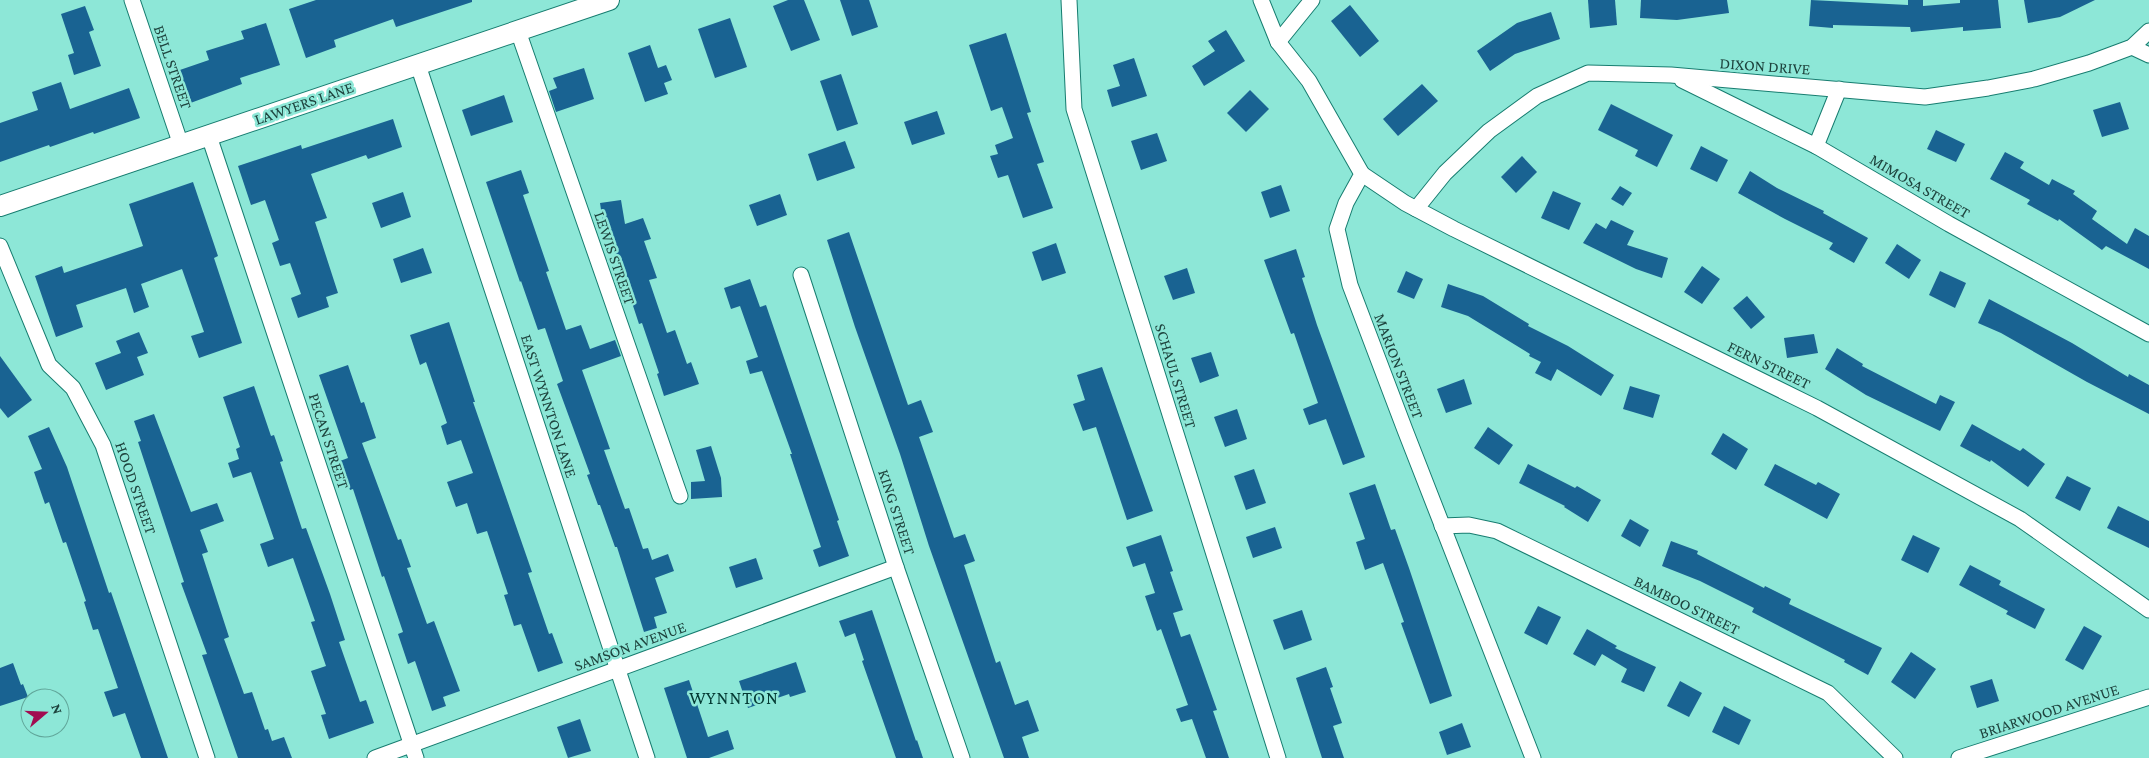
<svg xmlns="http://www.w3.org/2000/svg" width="2149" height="758" viewBox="0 0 2149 758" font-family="'Crimson Pro',serif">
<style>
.building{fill:#196392}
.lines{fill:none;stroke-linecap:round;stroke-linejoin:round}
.minor-casing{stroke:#177d70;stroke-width:17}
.tertiary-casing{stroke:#177d70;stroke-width:22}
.minor{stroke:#fff;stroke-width:15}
.tertiary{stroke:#fff;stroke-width:20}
.labels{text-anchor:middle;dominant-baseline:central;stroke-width:5;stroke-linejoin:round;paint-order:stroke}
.street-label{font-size:16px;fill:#1e443e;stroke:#8de7d7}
.neighbourhood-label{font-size:18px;letter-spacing:1px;fill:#043a33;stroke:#8de7d7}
</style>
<rect width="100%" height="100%" fill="#8de7d7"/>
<g class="building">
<polygon points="316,0 472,0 472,2 396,27 393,19 334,40 336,47 306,58 289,9"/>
<polygon points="788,0 804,0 820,40 791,51 773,6"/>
<polygon points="840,0 869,0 878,27 852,36"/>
<polygon points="1588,0 1615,0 1617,25 1590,28"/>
<polygon points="1641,0 1727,0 1729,13 1677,20 1640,18"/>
<polygon points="1811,0 1908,5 1908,0 1923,0 1923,6 1960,3 1960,0 1998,0 2001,28 1963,31 1963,27 1911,32 1910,27 1833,25 1833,28 1809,26"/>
<polygon points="2024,0 2095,0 2060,17 2028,23"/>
<polygon points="1350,5 1379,41 1360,57 1331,21"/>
<polygon points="85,6 94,30 89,32 101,66 74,75 68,55 74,53 61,14"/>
<polygon points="1551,12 1560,39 1515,54 1490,71 1477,51 1517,23"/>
<polygon points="730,18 747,67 715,78 698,29"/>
<polygon points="266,23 280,65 240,78 242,84 185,105 174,72 209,60 206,51 244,39 241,31"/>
<polygon points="1226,30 1245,61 1204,86 1192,66 1215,51 1208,41"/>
<polygon points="1006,33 1031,112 1027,113 1044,162 1037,164 1053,208 1023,218 1008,175 998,178 990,156 998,154 995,145 1013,138 1002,107 991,111 969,45"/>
<polygon points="650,45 658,68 666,65 672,80 664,83 668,94 645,102 628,53"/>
<polygon points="1134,58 1147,96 1112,107 1107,90 1120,86 1113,65"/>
<polygon points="584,68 594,99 556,112 549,91 557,88 553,78"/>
<polygon points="841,74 858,124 837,131 820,81"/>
<polygon points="61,82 70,109 129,88 140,118 94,134 93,132 50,147 49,145 0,162 0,123 38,110 32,92"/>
<polygon points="1422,84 1438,101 1398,136 1383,119"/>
<polygon points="1250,90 1269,109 1246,132 1227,113"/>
<polygon points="504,95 513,122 471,136 462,110"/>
<polygon points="2120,102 2129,129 2102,137 2093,110"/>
<polygon points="1611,104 1673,135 1657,167 1635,156 1638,150 1598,130"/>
<polygon points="937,111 945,134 912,145 904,122"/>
<polygon points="393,119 402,147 368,159 366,155 311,174 327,218 315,222 338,293 326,297 329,307 298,318 291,298 301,294 290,263 280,266 272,243 279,240 265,200 251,205 238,166 301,145 302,149"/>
<polygon points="1936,130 1965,144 1956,162 1927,149"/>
<polygon points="1157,133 1167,161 1141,170 1131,141"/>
<polygon points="845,141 855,168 817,181 808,154"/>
<polygon points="1701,146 1728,160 1717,182 1690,169"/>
<polygon points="2005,152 2024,162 2020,168 2049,185 2052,179 2075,191 2073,194 2097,211 2092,219 2127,244 2135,228 2149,236 2149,269 2106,246 2102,250 2059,219 2058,221 2027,204 2030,200 1990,179"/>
<polygon points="1522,156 1537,172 1516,193 1501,177"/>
<polygon points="521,170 529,193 523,195 549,271 546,272 566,330 581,325 590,349 615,340 621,356 582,370 610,449 604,450 625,509 629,508 643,549 648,548 652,560 668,554 674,571 655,578 667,613 654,617 657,628 644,632 617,547 615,547 600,505 598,505 587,475 590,474 557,384 563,381 545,328 538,330 521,281 520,282 486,182"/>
<polygon points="1750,171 1777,188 1824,211 1823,213 1868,238 1854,263 1829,249 1833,243 1785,219 1738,193"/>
<polygon points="193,182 218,256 214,258 242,343 199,358 191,336 204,332 182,269 141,284 149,307 134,313 126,288 76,305 83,327 56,337 35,276 62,266 64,273 143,246 129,204"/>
<polygon points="1281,185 1290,211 1270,218 1261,192"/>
<polygon points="1620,186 1632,193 1623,206 1611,199"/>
<polygon points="1553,191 1581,203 1569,230 1541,218"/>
<polygon points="403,192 411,217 381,228 372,203"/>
<polygon points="780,194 787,215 757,226 749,205"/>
<polygon points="621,200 625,224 643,218 651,239 644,241 657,278 649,280 667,333 675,330 687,364 691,362 699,384 664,396 657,374 659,373 642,323 639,324 615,251 613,252 603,223 600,203"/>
<polygon points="1611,220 1634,231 1627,245 1668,258 1662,278 1636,269 1583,243 1596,223 1606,229"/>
<polygon points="849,232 908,405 921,400 933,432 919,437 954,538 965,534 975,561 964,565 996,663 1000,661 1015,705 1028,700 1039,731 1022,737 1029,758 1004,758 929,546 900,454 855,327 827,240"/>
<polygon points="1056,243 1066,273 1042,281 1032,252"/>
<polygon points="1897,244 1921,260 1909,279 1885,263"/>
<polygon points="423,248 432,273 401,283 393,259"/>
<polygon points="1296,249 1305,277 1302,278 1317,325 1365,457 1343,465 1326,419 1309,425 1303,409 1318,403 1294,333 1291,334 1264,260"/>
<polygon points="1702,266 1720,279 1702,304 1684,292"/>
<polygon points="1187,268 1195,293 1173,300 1164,276"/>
<polygon points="1406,271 1423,279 1414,299 1397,292"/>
<polygon points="1940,271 1966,283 1955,308 1929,295"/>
<polygon points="750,279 760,307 766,305 839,520 837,521 849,556 819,567 813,550 821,547 790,454 792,454 762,371 750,374 746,361 758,357 740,306 731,309 724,288"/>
<polygon points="1448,284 1483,296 1529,324 1528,326 1568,346 1614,375 1601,396 1557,369 1551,381 1535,373 1541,362 1529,356 1530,354 1468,316 1441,307"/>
<polygon points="1747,296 1765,317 1751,329 1733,308"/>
<polygon points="1989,299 2072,343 2128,377 2129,374 2149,385 2149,414 2087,382 2001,333 1978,323"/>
<polygon points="449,322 475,402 473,402 532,572 528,573 549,634 552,633 563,663 538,672 521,624 514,626 504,595 508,594 487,531 477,534 467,503 456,507 447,482 473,473 461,440 447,445 441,426 447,423 426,362 420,365 410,335"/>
<polygon points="139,332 148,353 137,357 144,375 106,390 95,363 121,353 116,341"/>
<polygon points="1814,334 1818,353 1787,358 1784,338"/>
<polygon points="1837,348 1863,364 1862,366 1936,404 1940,395 1955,402 1940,431 1866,395 1825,369"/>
<polygon points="1211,352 1219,376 1200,383 1191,358"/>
<polygon points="0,356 32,400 8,418 0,408"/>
<polygon points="348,365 361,403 364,402 376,438 362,443 398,540 401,539 411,567 407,568 427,624 434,621 460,691 443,697 446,706 432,711 415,661 408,664 398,634 403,632 384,576 382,577 353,489 350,490 340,461 348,458 319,375"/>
<polygon points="1102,367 1153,511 1127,520 1096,427 1083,431 1073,404 1085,400 1077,375"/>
<polygon points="1464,379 1472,404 1446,413 1437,389"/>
<polygon points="254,386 271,436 274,435 283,461 280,462 302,529 306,528 330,594 345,640 339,642 360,702 366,700 374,723 329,739 321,715 326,714 311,671 326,666 311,622 315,621 293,558 268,567 260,544 274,539 251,472 233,478 228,463 239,459 236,449 240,447 223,397"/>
<polygon points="1630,386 1660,395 1653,418 1623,409"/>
<polygon points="1237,409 1247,439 1225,447 1214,417"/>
<polygon points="154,414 191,512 217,503 224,521 200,530 208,552 202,554 229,637 224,639 244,694 252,692 265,730 268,729 272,741 284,737 292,758 238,758 202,655 207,654 181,583 184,582 138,442 141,441 134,421"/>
<polygon points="1972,424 2020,451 2023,448 2045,464 2028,487 1991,460 1990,462 1960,446"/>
<polygon points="49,427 67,467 109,593 111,592 168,758 141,758 125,713 113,717 104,692 118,688 98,629 93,630 84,602 86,601 66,542 63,543 49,502 45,504 34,472 42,469 28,436"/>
<polygon points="1488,427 1513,445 1499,465 1474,448"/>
<polygon points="1723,433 1748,449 1736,470 1711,454"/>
<polygon points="711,446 721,478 722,497 691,499 691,482 705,481 696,450"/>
<polygon points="1528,464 1575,488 1577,486 1601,500 1588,522 1564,507 1565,506 1519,483"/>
<polygon points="1775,464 1816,485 1818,482 1840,494 1827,519 1764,485"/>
<polygon points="1254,469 1266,503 1246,510 1234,476"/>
<polygon points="2067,476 2091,488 2080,511 2055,498"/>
<polygon points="1375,484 1391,530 1395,529 1409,568 1452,696 1430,704 1401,623 1404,622 1383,563 1365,570 1356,542 1365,539 1349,493"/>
<polygon points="2118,506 2149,521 2149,548 2107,528"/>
<polygon points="1630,519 1649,530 1640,547 1621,536"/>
<polygon points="1275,527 1282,548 1253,558 1246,537"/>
<polygon points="1161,535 1173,571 1170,572 1183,610 1173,613 1181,637 1190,634 1217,710 1213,711 1229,758 1206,758 1192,719 1181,722 1176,709 1188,705 1161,629 1157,631 1145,596 1155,593 1145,563 1133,567 1126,547"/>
<polygon points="1913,535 1940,548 1928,573 1901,560"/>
<polygon points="1671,541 1698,551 1697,554 1764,588 1765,586 1791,599 1789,604 1882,648 1868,675 1844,662 1845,660 1752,612 1754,608 1700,581 1662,566"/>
<polygon points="756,558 763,579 736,588 729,567"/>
<polygon points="1970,565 2001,581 1999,585 2045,609 2035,629 2006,614 2008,611 1959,585"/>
<polygon points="1538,606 1561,617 1547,645 1524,633"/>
<polygon points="872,610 916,741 917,740 923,758 896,758 862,661 864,660 855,633 845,637 839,621"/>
<polygon points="1302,610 1312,640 1284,650 1273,620"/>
<polygon points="2084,626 2102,636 2083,670 2065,660"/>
<polygon points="1587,629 1617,646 1615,648 1656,667 1644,692 1621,682 1627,669 1602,654 1595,666 1573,654"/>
<polygon points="1911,652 1936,669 1915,699 1891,682"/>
<polygon points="796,662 806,692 790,697 789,694 748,708 739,681"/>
<polygon points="13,663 21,685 23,684 28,697 0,706 0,668"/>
<polygon points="1326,667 1333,687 1330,688 1342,723 1333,726 1344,758 1322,758 1296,678"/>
<polygon points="1992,679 1999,701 1977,708 1970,686"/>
<polygon points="689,680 708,737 728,730 734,749 709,758 687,758 664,688"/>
<polygon points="1680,681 1702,693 1689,717 1667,706"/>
<polygon points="1724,706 1751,720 1739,745 1712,732"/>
<polygon points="580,719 591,751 568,758 557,727"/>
<polygon points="1462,723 1471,747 1447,755 1439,732"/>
</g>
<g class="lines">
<defs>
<g id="minor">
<polyline points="132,0 181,145"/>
<polyline points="1069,0 1074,109 1278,758"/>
<polyline points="1261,0 1278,42 1309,81 1362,174 1346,203 1337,229 1350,285 1405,430 1533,758"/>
<polyline points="518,31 680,496"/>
<polyline points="1278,42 1312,0"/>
<polyline points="2132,47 2149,55"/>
<polyline points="418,65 647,758"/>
<polyline points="1682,80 1816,146 1949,224 2149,334"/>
<polyline points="209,136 416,758"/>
<polyline points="1816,146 1839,89"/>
<polyline points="1362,174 1405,203 1454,229 1817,408 2020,519 2149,610"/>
<polyline points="1416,209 1445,173 1489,131 1537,96 1588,73 1671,75 1925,97 1988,88 2034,79 2089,63 2132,47 2149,31"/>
<polyline points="0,246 49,365 73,388 103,445 207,758"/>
<polyline points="801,275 896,567 962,758"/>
<polyline points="1442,526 1469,525 1497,531 1828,693 1895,758"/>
<polyline points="375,758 896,567"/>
<polyline points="1959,758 2149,697"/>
</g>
<polyline id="tertiary" points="0,206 609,0"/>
</defs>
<use href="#minor" class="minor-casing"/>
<use href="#tertiary" class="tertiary-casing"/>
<use href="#minor" class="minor"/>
<use href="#tertiary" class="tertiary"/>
</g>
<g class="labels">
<g class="street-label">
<text transform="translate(1765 66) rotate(4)">DIXON DRIVE</text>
<text transform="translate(173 67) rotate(71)">BELL STREET</text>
<text transform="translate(304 103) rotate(-19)">LAWYERS LANE</text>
<text transform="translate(1920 186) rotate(30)">MIMOSA STREET</text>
<text transform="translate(615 258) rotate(71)">LEWIS STREET</text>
<text transform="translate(1769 365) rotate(26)">FERN STREET</text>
<text transform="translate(1399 366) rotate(69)">MARION STREET</text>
<text transform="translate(1176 376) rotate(73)">SCHAUL STREET</text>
<text transform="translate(549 406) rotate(72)">EAST WYNNTON LANE</text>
<text transform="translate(329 441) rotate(72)">PECAN STREET</text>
<text transform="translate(136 488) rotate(71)">HOOD STREET</text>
<text transform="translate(897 512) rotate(72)">KING STREET</text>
<text transform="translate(1687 605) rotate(26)">BAMBOO STREET</text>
<text transform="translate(630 646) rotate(-20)">SAMSON AVENUE</text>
<text transform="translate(2049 711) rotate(-18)">BRIARWOOD AVENUE</text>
</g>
<g class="neighbourhood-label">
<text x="734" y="698">WYNNTON</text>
</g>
</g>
<g transform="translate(45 713) rotate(71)"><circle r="24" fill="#8de7d7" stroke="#61a69a"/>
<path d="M0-4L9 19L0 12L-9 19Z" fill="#a10d51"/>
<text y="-8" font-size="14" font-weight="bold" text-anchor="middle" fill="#1e443e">N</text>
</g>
</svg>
